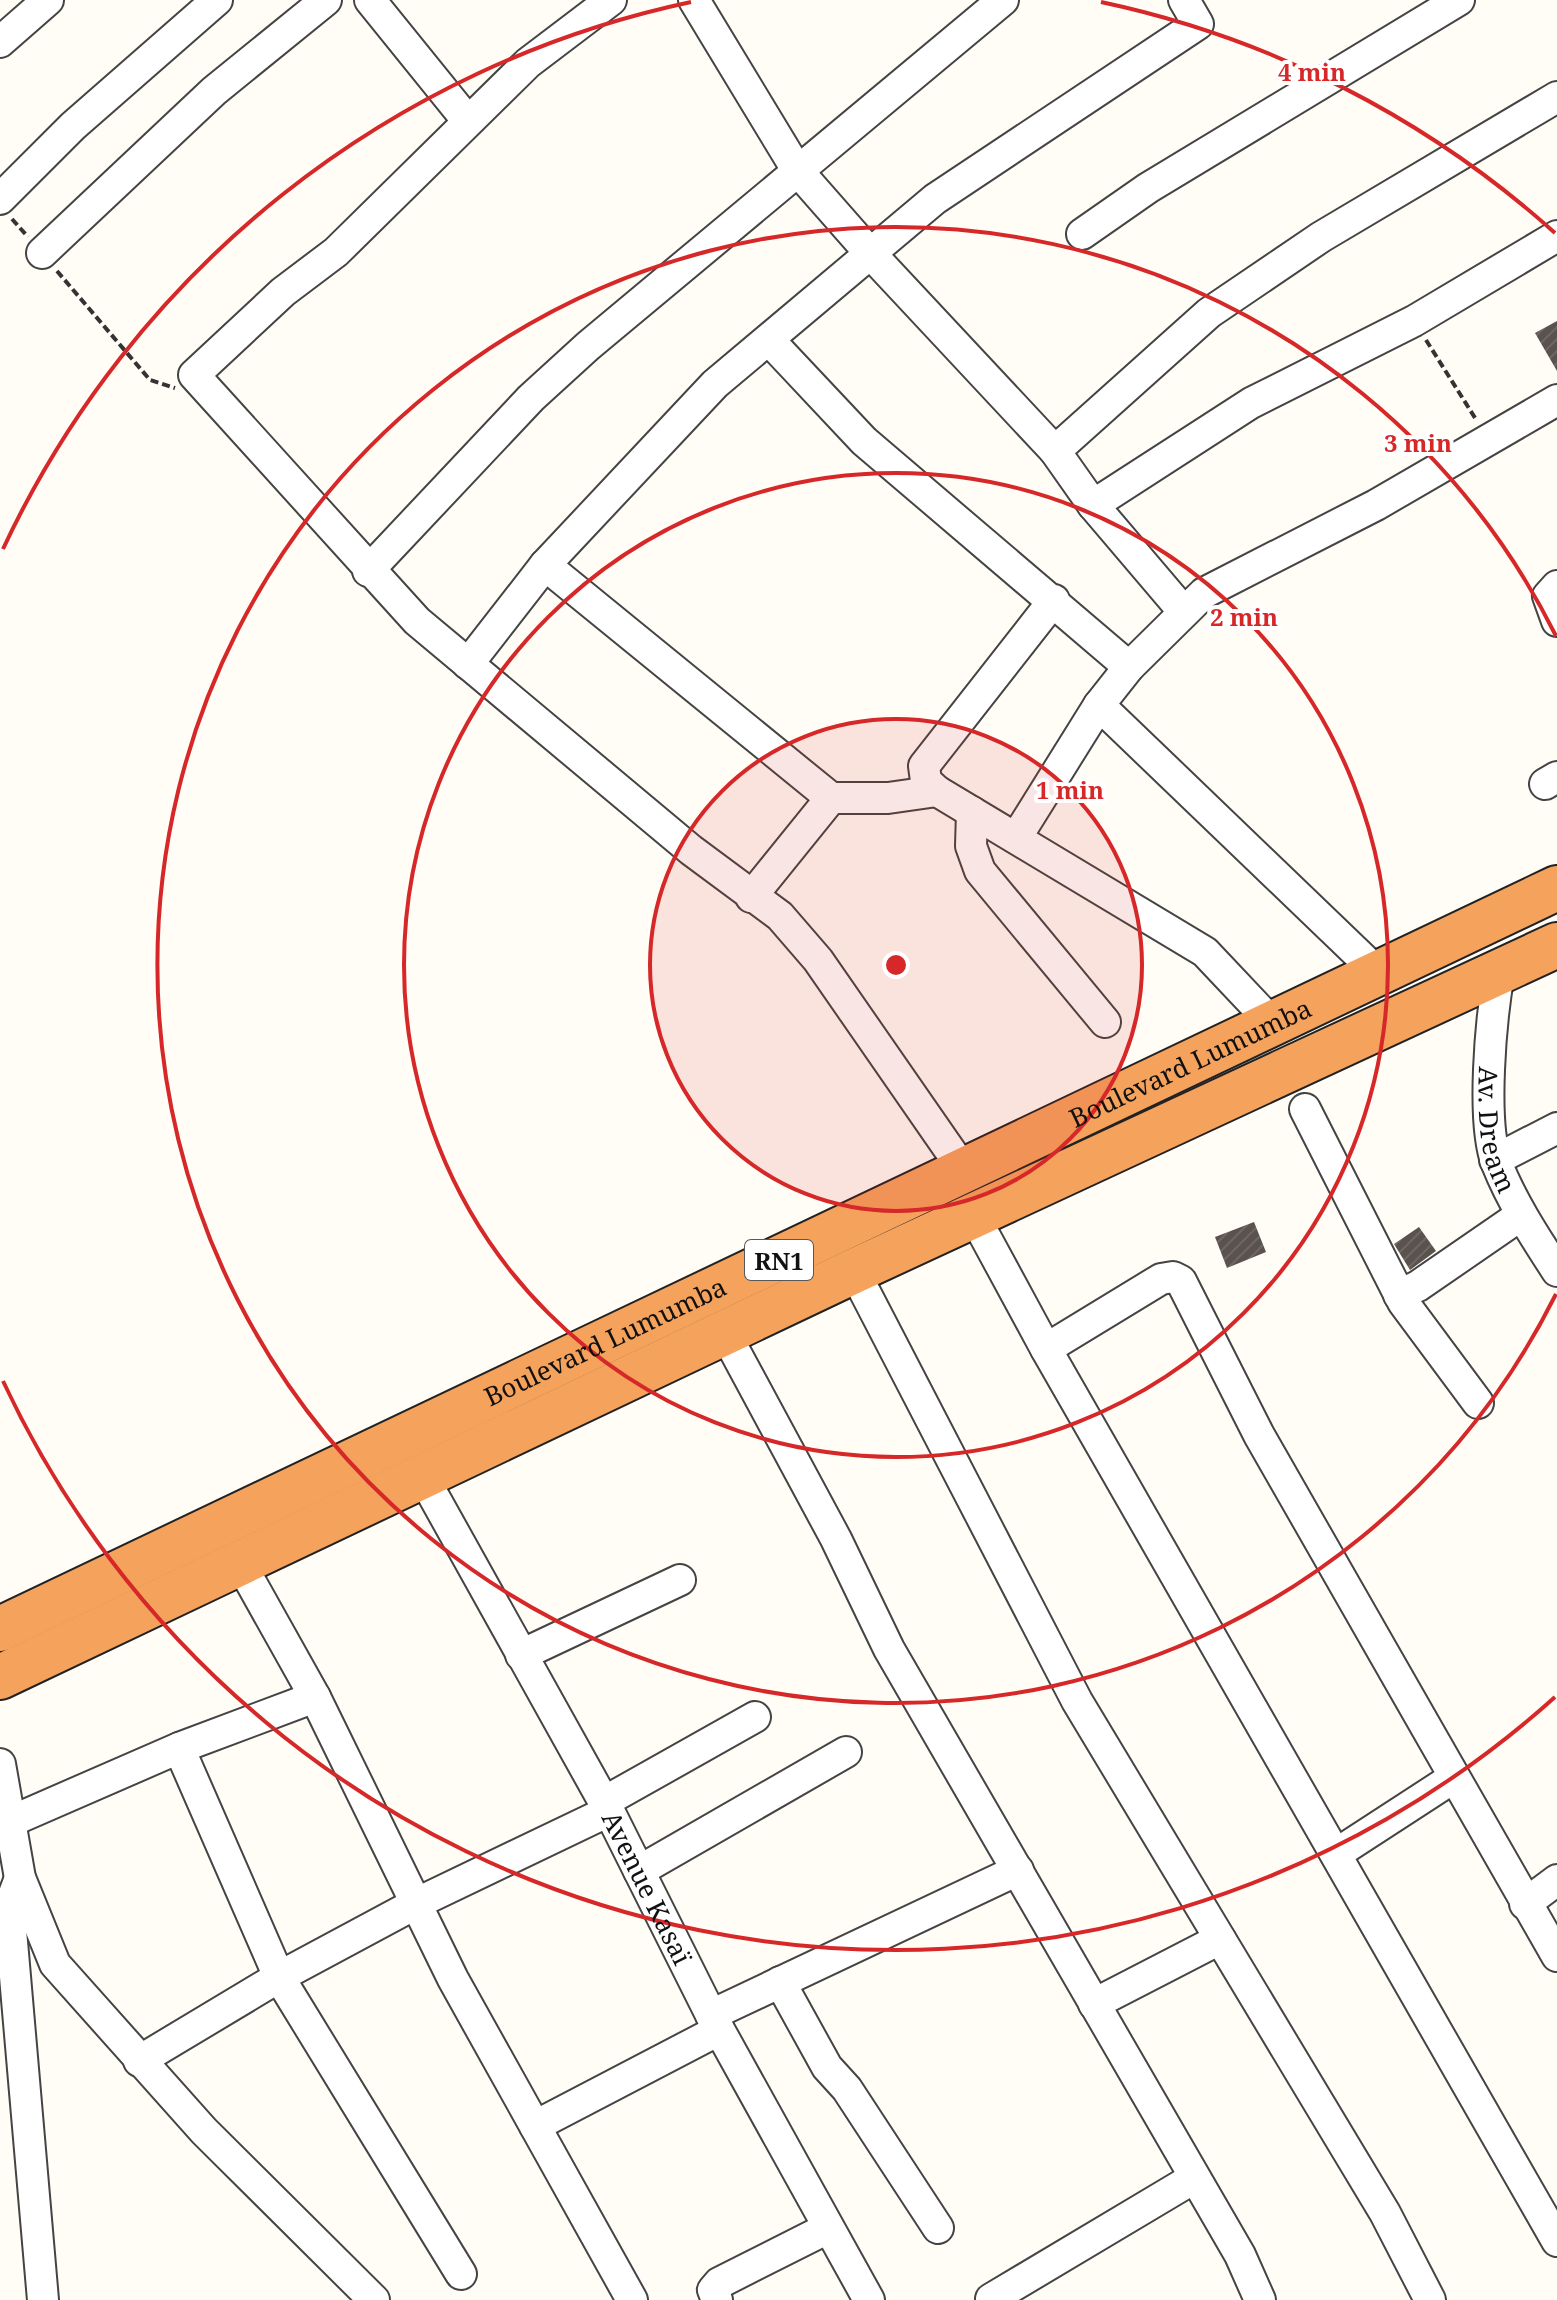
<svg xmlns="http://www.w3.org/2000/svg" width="1557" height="2300" viewBox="0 0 1557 2300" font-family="'Noto Serif',serif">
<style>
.building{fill:url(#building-hatch)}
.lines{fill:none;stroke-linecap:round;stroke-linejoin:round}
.minor-casing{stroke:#444;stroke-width:34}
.highway-casing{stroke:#222;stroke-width:48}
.path{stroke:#333;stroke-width:4;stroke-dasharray:8 4;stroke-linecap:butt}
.minor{stroke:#fff;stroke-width:30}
.highway{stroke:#f5a25d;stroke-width:44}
.ring{fill:none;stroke:#d62828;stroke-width:4}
.labels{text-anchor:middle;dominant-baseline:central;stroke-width:8;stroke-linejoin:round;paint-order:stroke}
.shield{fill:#fff;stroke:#585858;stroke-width:2}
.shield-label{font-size:24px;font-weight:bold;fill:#111}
.street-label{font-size:26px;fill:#111;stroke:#fff}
.centre{fill:#d62828;stroke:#fff;stroke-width:4}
.ring-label{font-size:24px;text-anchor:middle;font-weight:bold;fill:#d62828;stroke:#fff;stroke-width:8;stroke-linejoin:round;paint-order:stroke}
</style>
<defs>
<pattern id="building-hatch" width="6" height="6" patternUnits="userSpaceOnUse" patternTransform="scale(2)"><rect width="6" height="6" fill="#5a524d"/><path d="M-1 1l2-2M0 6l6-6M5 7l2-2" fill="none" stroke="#6d6662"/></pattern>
</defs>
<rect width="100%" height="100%" fill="#fffdf5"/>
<g class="building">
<polygon points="1557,321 1557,371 1535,333"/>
<polygon points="1254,1222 1266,1252 1227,1268 1215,1237"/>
<polygon points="1419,1227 1436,1251 1410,1270 1394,1244"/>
</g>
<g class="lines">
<defs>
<g id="minor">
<polyline points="370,0 467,120"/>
<polyline points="611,0 528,63 336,252 283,292 194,375 417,621 691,850 780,916 818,960 965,1172"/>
<polyline points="694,0 797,170 869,252 1055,451 1093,505 1184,612"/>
<polyline points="0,42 48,0"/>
<polyline points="0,199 73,126 217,0"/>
<polyline points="1082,234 1148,188 1459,0"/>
<polyline points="42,253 214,91 326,0"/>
<polyline points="769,340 864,441 1129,667"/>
<polyline points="1055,451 1209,313 1321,237 1557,97"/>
<polyline points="1093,505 1251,403 1414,321 1557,236"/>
<polyline points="545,565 831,798 888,798 937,791"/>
<polyline points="368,571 531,398 588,346 1003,0"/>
<polyline points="1557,586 1548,596 1557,621"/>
<polyline points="1054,600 924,766 926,781 937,791 1205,952 1273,1024"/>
<polyline points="468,664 545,565 715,384 935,199 1198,24 1184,0"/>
<polyline points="1099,705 1379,974"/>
<polyline points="1545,784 1557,777"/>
<polyline points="972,812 971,846 980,871 1105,1022"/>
<polyline points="1016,838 1099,705 1129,667 1204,593 1376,505 1557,400"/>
<polyline points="751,897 831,798"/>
<path id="s1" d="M1499,973C1491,1018 1481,1122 1497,1164C1512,1202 1535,1237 1557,1271"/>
<polyline points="1305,1109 1403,1302 1478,1403"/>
<polyline points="1495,1160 1557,1128"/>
<polyline points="974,1216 1046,1349 1557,2241"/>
<polyline points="854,1271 1077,1701 1385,2213 1430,2300"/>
<polyline points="1399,1295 1418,1286 1521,1215"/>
<polyline points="725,1333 836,1539 889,1649 1240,2255 1260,2300"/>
<polyline points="1046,1349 1161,1279 1173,1277 1181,1281 1259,1435 1557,1956"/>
<path id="s2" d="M423,1477L609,1811L711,2015L869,2300"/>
<polyline points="240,1563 315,1697 453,1979 632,2300"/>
<polyline points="521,1655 680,1580"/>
<polyline points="179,1748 279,1977 461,2274"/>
<polyline points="0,1764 20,1878 55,1964 204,2131 374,2300"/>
<polyline points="604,1802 755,1717"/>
<polyline points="0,1826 179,1748 315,1697"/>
<polyline points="1336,1854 1453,1778"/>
<polyline points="639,1871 846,1752"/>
<polyline points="20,1878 9,1907 43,2300"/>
<polyline points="1525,1904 1557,1880"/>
<polyline points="780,1982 827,2067 847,2089 938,2228"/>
<polyline points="1094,2004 1220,1939"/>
<polyline points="711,2015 1018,1870"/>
<polyline points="139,2061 279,1977 415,1904 609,1811"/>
<polyline points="535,2126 719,2030"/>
<polyline points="991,2299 1194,2178"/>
<polyline points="717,2300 713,2290 719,2283 828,2228"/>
</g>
<g id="highway">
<path id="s3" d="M0,1629L1557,888"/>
<polyline points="0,1677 854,1271 1557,945"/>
</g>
</defs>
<use href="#minor" class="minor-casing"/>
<use href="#highway" class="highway-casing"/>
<g class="path">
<polyline points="12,219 28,237"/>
<polyline points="57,271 150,380 175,388"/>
<polyline points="1426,340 1477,421"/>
</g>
<use href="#minor" class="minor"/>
<use href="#highway" class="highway"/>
</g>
<circle cx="896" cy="965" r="246" fill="#d62828" fill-opacity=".12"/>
<g class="ring">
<circle cx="896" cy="965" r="246"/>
<circle cx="896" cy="965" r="492"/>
<path d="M1556 1294A738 738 0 1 1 1556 636"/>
<path d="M1555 1697A985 985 0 0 1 3 1381M3 549A985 985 0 0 1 691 2M1101 2A985 985 0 0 1 1555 233"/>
</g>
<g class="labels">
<rect class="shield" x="745" y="1240" width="68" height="40" rx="6"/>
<g class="shield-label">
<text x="779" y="1260">RN1</text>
</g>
<g class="street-label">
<text stroke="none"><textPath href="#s3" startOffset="1318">Boulevard Lumumba</textPath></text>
<text stroke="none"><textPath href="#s1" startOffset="158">Av. Dream</textPath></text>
<text stroke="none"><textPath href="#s3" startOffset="670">Boulevard Lumumba</textPath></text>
<text stroke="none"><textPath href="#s2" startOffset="468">Avenue Kasaï</textPath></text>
</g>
</g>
<circle cx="896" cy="965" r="12" class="centre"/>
<g class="ring-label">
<text x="1312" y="81">4 min</text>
<text x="1418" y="452">3 min</text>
<text x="1244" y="626">2 min</text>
<text x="1070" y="799">1 min</text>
</g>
</svg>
